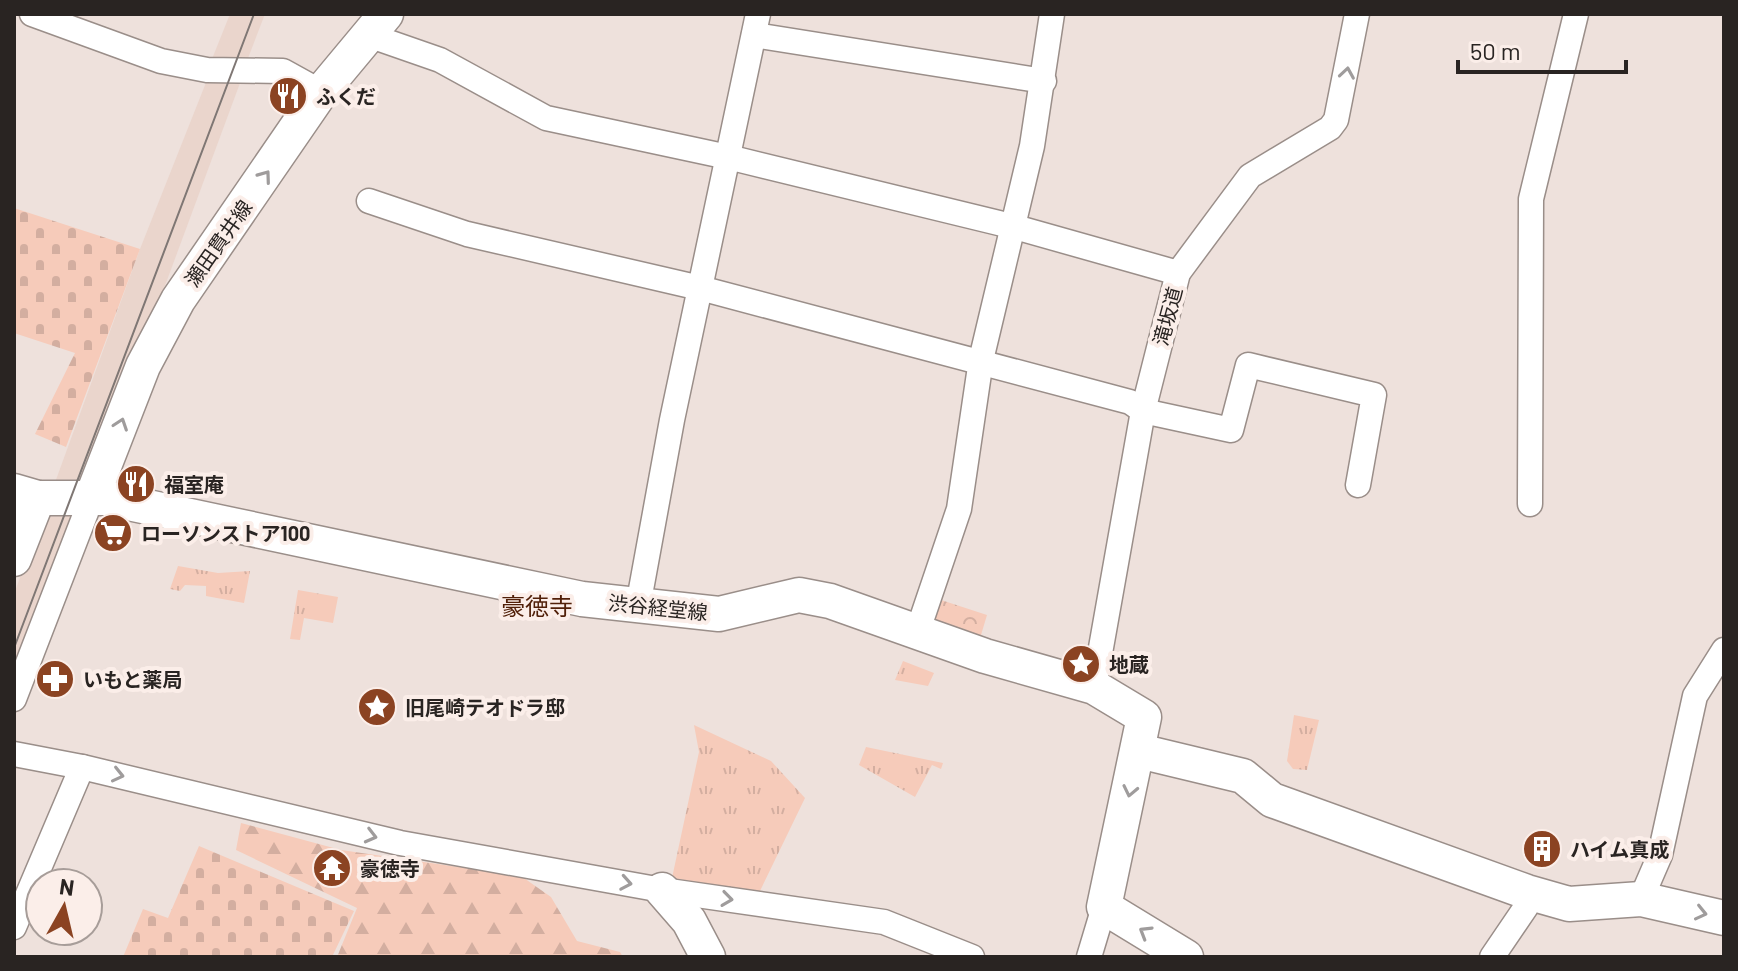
<svg xmlns="http://www.w3.org/2000/svg" width="1738" height="971" viewBox="0 0 1738 971" font-family="Barlow,'Noto Sans JP',sans-serif">
<style>
.built{fill:#ead5cc}
.grass{fill:url(#grass-tufts)}
.forest{fill:url(#forest-firs)}
.cemetery{fill:url(#cemetery-stones)}
.park{fill:url(#park-crowns)}
.lines{fill:none;stroke-linecap:round;stroke-linejoin:round}
.street-casing{stroke:#9a8e89;stroke-width:27}
.secondary-casing{stroke:#9a8e89;stroke-width:37}
.street{stroke:#fff;stroke-width:24}
.secondary{stroke:#fff;stroke-width:34}
.tram{stroke:#7f7774;stroke-width:2}
.oneway{stroke:#9f9c9c}
.labels{text-anchor:middle;dominant-baseline:central;stroke-width:8;stroke-linejoin:round;paint-order:stroke}
.poi-label{font-size:20px;font-weight:bold;fill:#292422;stroke:#fbeee9;text-anchor:start}
.street-label{font-size:20px;fill:#292422;stroke:#fbeee9}
.quarter-label{font-size:24px;fill:#512009;stroke:#fbeee9}
</style>
<defs>
<pattern id="grass-tufts" width="24" height="20" patternUnits="userSpaceOnUse" patternTransform="scale(2)"><rect width="24" height="20" fill="#f6cbba"/><path d="M3 7l-1-3M5 7V3M7 7l1-3M15 17l-1-3M17 17v-4M19 17l1-3" fill="none" stroke="#d3aea0"/></pattern>
<pattern id="forest-firs" width="22" height="20" patternUnits="userSpaceOnUse" patternTransform="scale(2)"><rect width="22" height="20" fill="#f6cbba"/><path d="M5 1l3.5 6h-7zM16 11l3.5 6h-7z" fill="#d3aea0"/></pattern>
<pattern id="cemetery-stones" width="16" height="16" patternUnits="userSpaceOnUse" patternTransform="scale(2)"><rect width="16" height="16" fill="#f6cbba"/><path d="M2 7V4a2 2 0 0 1 4 0v3zM10 15v-3a2 2 0 0 1 4 0v3z" fill="#d3aea0"/></pattern>
<pattern id="park-crowns" width="20" height="18" patternUnits="userSpaceOnUse" patternTransform="scale(2)"><rect width="20" height="18" fill="#f6cbba"/><path d="M2 6a3 3 0 1 1 6 0M12 15a3 3 0 1 1 6 0" fill="none" stroke="#d3aea0"/></pattern>
</defs>
<rect width="100%" height="100%" fill="#eee1dc"/>
<g class="built">
<polygon points="230,14 265,14 245,66 210,64"/>
<polygon points="209,75 243,75 136,364 87,482 53,488 140,249"/>
<polygon points="80,509 14,678 14,594 42,518 51,512"/>
</g>
<g class="grass">
<polygon points="178,566 218,573 250,571 244,603 206,596 206,586 185,585 180,591 170,589"/>
<polygon points="298,590 338,597 333,623 304,618 300,640 290,639"/>
<polygon points="903,661 934,673 928,686 895,680"/>
<polygon points="1294,715 1319,720 1307,770 1293,769 1287,761"/>
<polygon points="694,725 771,761 805,798 759,893 672,878 699,752"/>
<polygon points="866,747 943,763 941,769 932,765 915,797 859,765"/>
</g>
<polygon class="forest" points="241,823 341,850 521,876 551,897 577,941 620,952 623,957 337,957 357,908 236,850"/>
<g class="cemetery">
<polygon points="14,208 140,249 66,447 35,434 75,353 14,333"/>
<polygon points="199,846 354,911 332,957 123,957 143,909 168,918"/>
</g>
<polygon class="park" points="938,599 987,615 978,645 931,628"/>
<g class="lines">
<defs>
<g id="street">
<polyline points="32,14 161,61 207,70 283,71 321,92"/>
<polyline points="754,35 1044,81"/>
<polyline points="371,36 440,60 546,118 728,157 1015,227 1178,273"/>
<polyline points="369,201 467,234 700,288 1130,402 1143,411 1231,430 1248,365 1374,395 1358,485"/>
<polyline points="1530,504 1531,199 1576,14"/>
<polyline points="638,606 672,420 758,14"/>
<polyline points="917,633 959,509 981,360 1032,146 1052,14"/>
<polyline points="1094,687 1143,411 1178,273 1250,176 1330,128 1336,120 1357,14"/>
<polyline points="14,699 92,497"/>
<polyline points="14,754 82,767 400,843 662,890 884,922 972,957"/>
<polyline points="1641,899 1660,855 1695,696 1724,650"/>
<polyline points="14,927 82,767"/>
<polyline points="1089,957 1104,907"/>
<polyline points="1492,957 1526,907"/>
</g>
<g id="secondary">
<polyline points="14,491 38,498 105,498 582,599 719,614 799,595 830,601 985,656 1094,687 1144,717 1104,907 1186,957"/>
<polyline points="92,497 143,366 178,300 321,92 386,14"/>
<polyline points="14,559 38,498"/>
<polyline points="1139,751 1243,776 1272,800 1527,892 1569,904 1641,899 1724,918"/>
<polyline points="662,890 689,921 708,957"/>
</g>
</defs>
<use href="#street" class="street-casing"/>
<use href="#secondary" class="secondary-casing"/>
<use href="#street" class="street"/>
<use href="#secondary" class="secondary"/>
<polyline class="tram" points="14,648 254,14"/>
</g>
<defs><path id="oneway-chevron" d="M-2-3.5L2.5 0L-2 3.5" fill="none" stroke-width="1.6" stroke-linecap="round" stroke-linejoin="round" transform="scale(2)"/></defs>
<g class="oneway">
<use href="#oneway-chevron" transform="translate(1347 73) rotate(-81)"/>
<use href="#oneway-chevron" transform="translate(265 176) rotate(-54)"/>
<use href="#oneway-chevron" transform="translate(121 424) rotate(-71)"/>
<use href="#oneway-chevron" transform="translate(118 775) rotate(13)"/>
<use href="#oneway-chevron" transform="translate(1130 791) rotate(102)"/>
<use href="#oneway-chevron" transform="translate(371 836) rotate(14)"/>
<use href="#oneway-chevron" transform="translate(626 883) rotate(10)"/>
<use href="#oneway-chevron" transform="translate(727 899) rotate(8)"/>
<use href="#oneway-chevron" transform="translate(1701 913) rotate(13)"/>
<use href="#oneway-chevron" transform="translate(1145 932) rotate(-149)"/>
</g>
<defs>
<symbol id="restaurant-disc" viewBox="-11 -11 22 22"><circle r="9.5" fill="#8b4322" stroke="#fbeee9"/><path d="M-5-6h1v4h1v-4h1v4h1v-4h1v5L-1.5 .5V6h-2V.5L-5-1ZM5-6V6H3V1.5H1.5Q1.5-4 5-6Z" fill="#fff"/></symbol>
<symbol id="supermarket-disc" viewBox="-11 -11 22 22"><circle r="9.5" fill="#8b4322" stroke="#fbeee9"/><path d="M-6-5.5h2.5l.6 2H6L4.5 2H-2.5L-4.4-4H-6ZM-1.5 3.2a1.3 1.3 0 1 0 .1 0ZM3 3.2a1.3 1.3 0 1 0 .1 0Z" fill="#fff"/></symbol>
<symbol id="sight-disc" viewBox="-11 -11 22 22"><circle r="9.5" fill="#8b4322" stroke="#fbeee9"/><path d="M0-6L1.8-2.2L6-1.7L2.9 1.2L3.7 5.4L0 3.3L-3.7 5.4L-2.9 1.2L-6-1.7L-1.8-2.2Z" fill="#fff"/></symbol>
<symbol id="pharmacy-disc" viewBox="-11 -11 22 22"><circle r="9.5" fill="#8b4322" stroke="#fbeee9"/><path d="M-2-6h4v4h4v4h-4v4h-4v-4h-4v-4h4Z" fill="#fff"/></symbol>
<symbol id="building-disc" viewBox="-11 -11 22 22"><circle r="9.5" fill="#8b4322" stroke="#fbeee9"/><path d="M-4-6H4V6H1V3H-1V6H-4ZM-2.5-4.3h1.7v1.8h-1.7ZM.8-4.3h1.7v1.8H.8ZM-2.5-1h1.7V.8h-1.7ZM.8-1h1.7V.8H.8Z" fill="#fff"/></symbol>
<symbol id="temple-disc" viewBox="-11 -11 22 22"><circle r="9.5" fill="#8b4322" stroke="#fbeee9"/><path d="M0-6L5-2H3V0L6.5 2.5H4V6H1.5V3h-3V6H-4V2.5H-6.5L-3 0V-2H-5Z" fill="#fff"/></symbol>
</defs>
<g fill-rule="evenodd">
<use href="#restaurant-disc" x="266" y="74" width="44" height="44"/>
<use href="#restaurant-disc" x="114" y="462" width="44" height="44"/>
<use href="#supermarket-disc" x="91" y="511" width="44" height="44"/>
<use href="#sight-disc" x="1059" y="642" width="44" height="44"/>
<use href="#pharmacy-disc" x="33" y="657" width="44" height="44"/>
<use href="#sight-disc" x="355" y="685" width="44" height="44"/>
<use href="#building-disc" x="1520" y="827" width="44" height="44"/>
<use href="#temple-disc" x="310" y="846" width="44" height="44"/>
</g>
<g class="labels">
<g class="poi-label">
<text x="316" y="96">ふくだ</text>
<text x="164" y="484">福室庵</text>
<text x="141" y="533">ローソンストア100</text>
<text x="1109" y="664">地蔵</text>
<text x="83" y="679">いもと薬局</text>
<text x="405" y="707">旧尾崎テオドラ邸</text>
<text x="1570" y="849">ハイム真成</text>
<text x="360" y="868">豪徳寺</text>
</g>
<g class="street-label">
<text transform="translate(218 243) rotate(-55)">瀬田貫井線</text>
<text transform="translate(1167 316) rotate(-75)">滝坂道</text>
<text transform="translate(658 607) rotate(6)">渋谷経堂線</text>
</g>
<g class="quarter-label">
<text x="537" y="605">豪徳寺</text>
</g>
</g>
<rect width="1738" height="971" fill="none" stroke="#292422" stroke-width="32"/>
<g transform="translate(64 907) rotate(8)"><circle r="38" fill="#fbeee9" stroke="#a79d99" stroke-width="2"/>
<path d="M0-6L14 30L0 20L-14 30Z" fill="#8b4322"/>
<text y="-12" font-size="22" font-weight="bold" text-anchor="middle" fill="#292422">N</text>
</g>
<path d="M1458 60v12h168v-12" fill="none" stroke="#292422" stroke-width="4"/>
<text x="1470" y="60" font-size="24" fill="#292422" stroke="#fbeee9" stroke-width="6" paint-order="stroke">50 m</text>
</svg>
